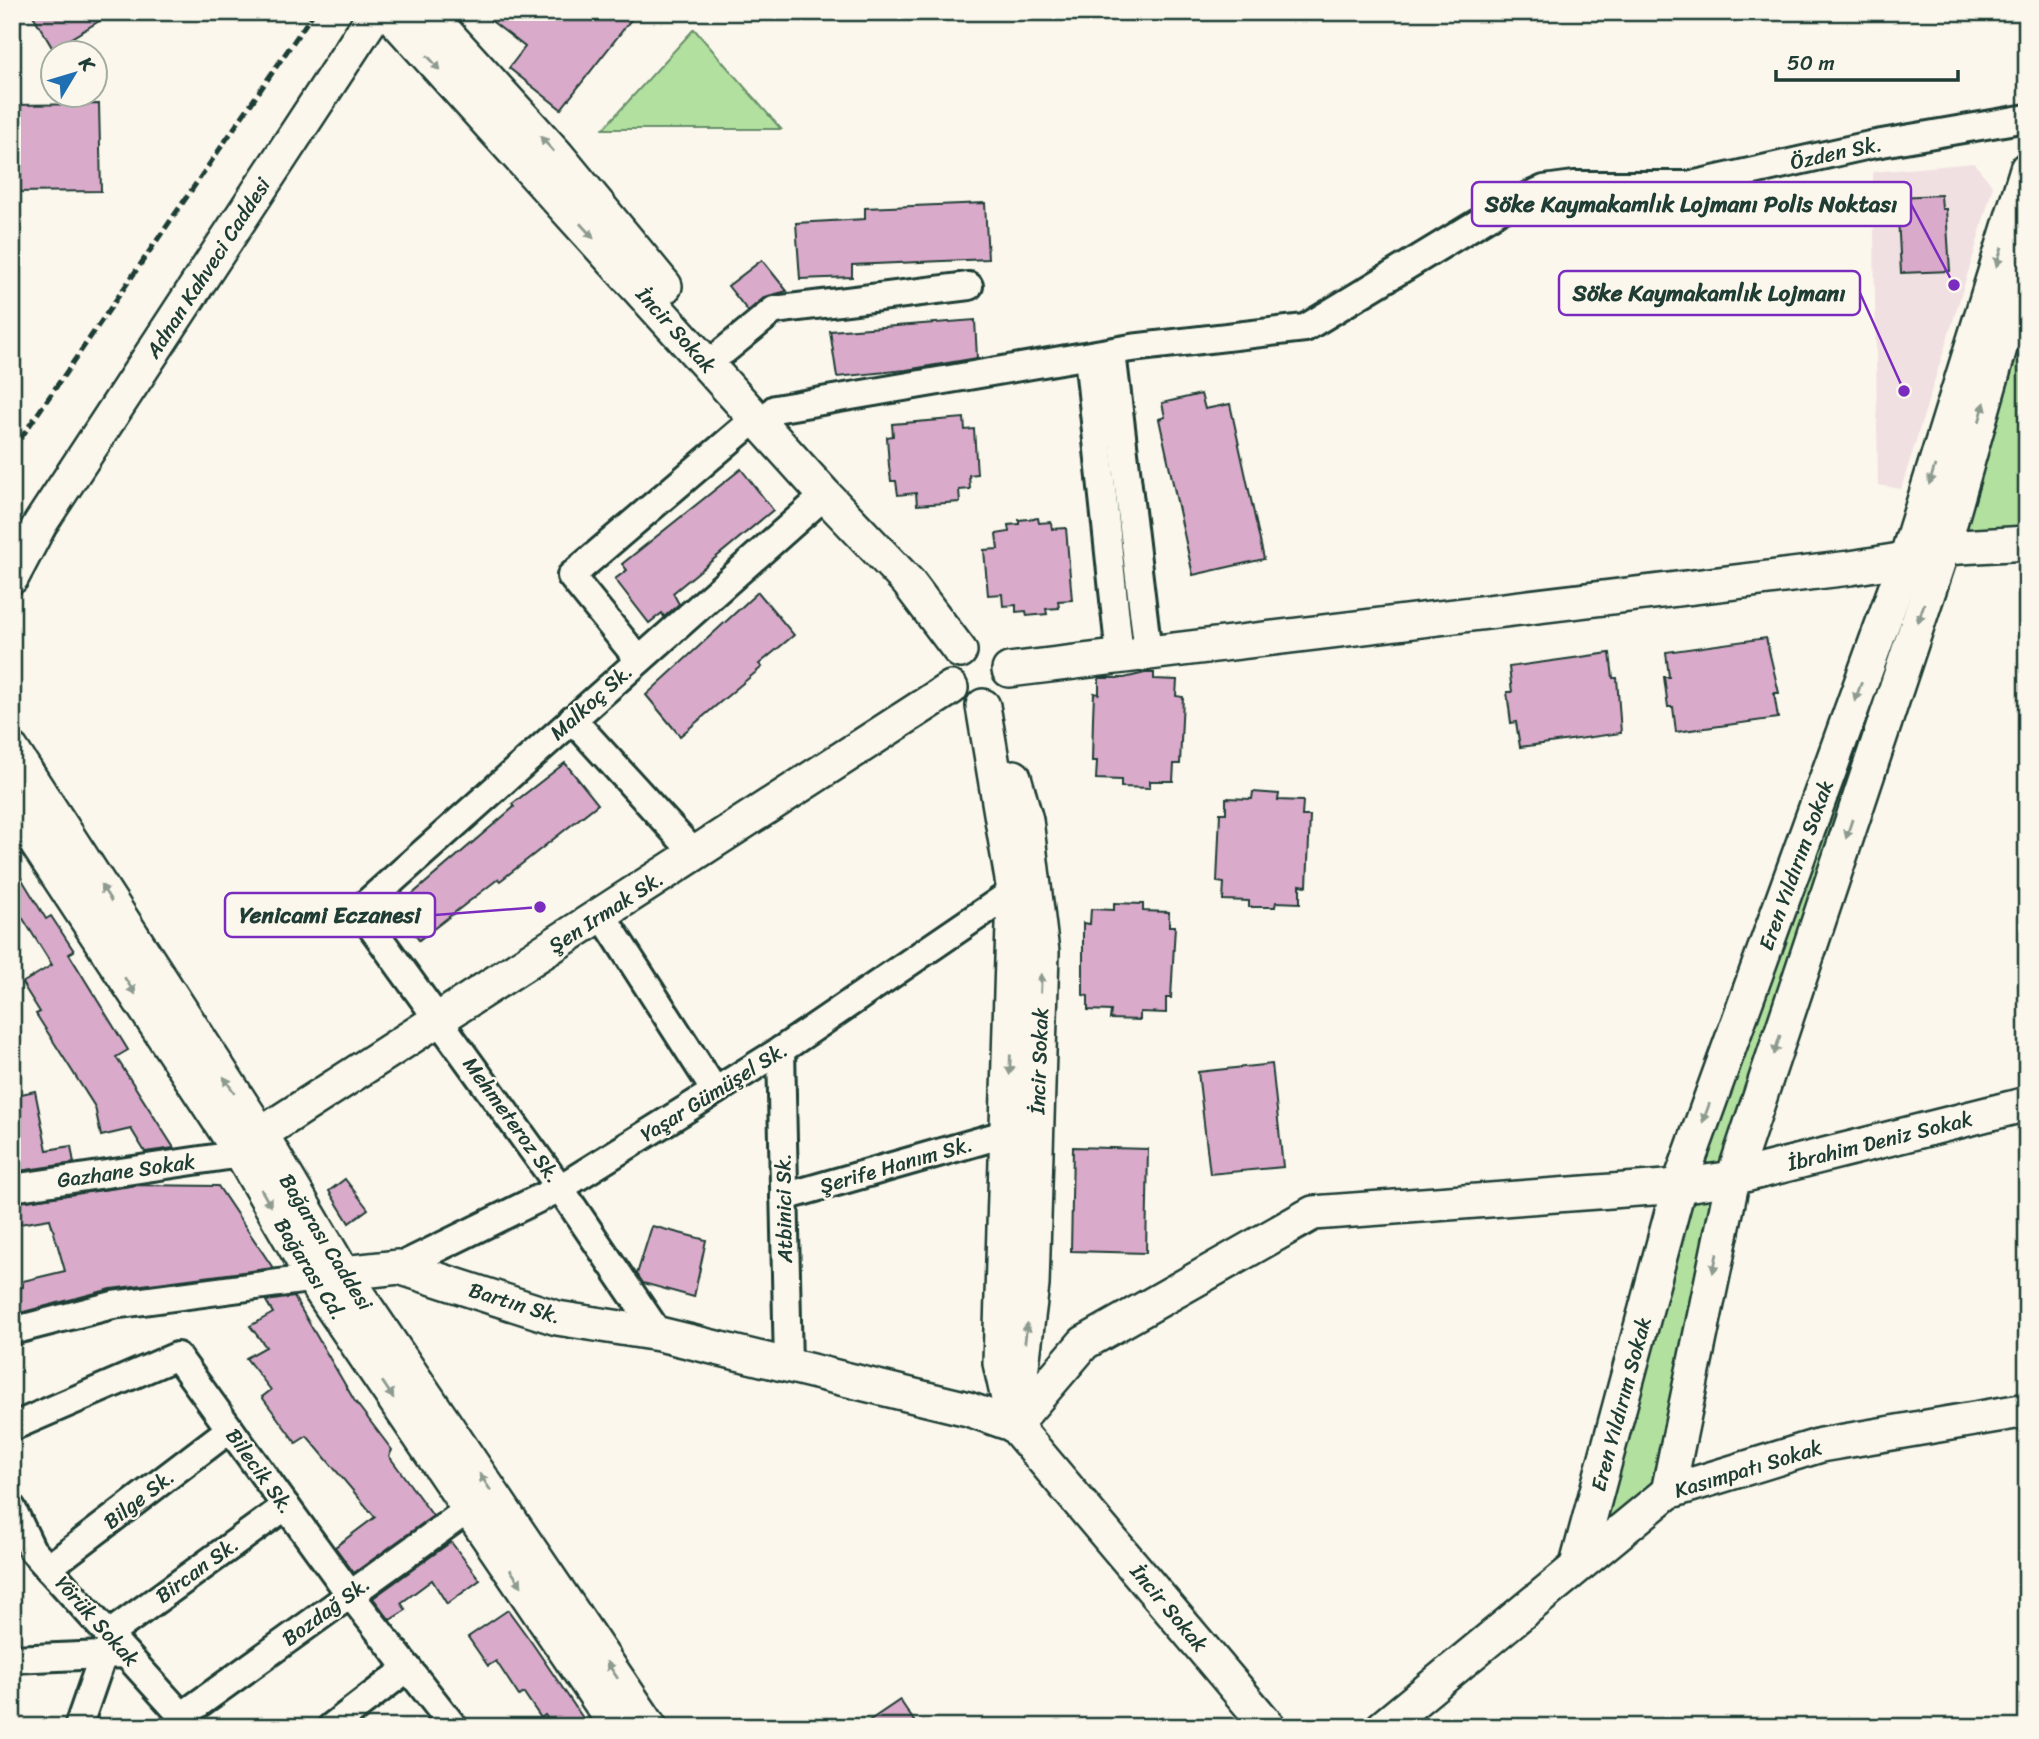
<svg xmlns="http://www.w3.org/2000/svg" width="2039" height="1739" viewBox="0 0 2039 1739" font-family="Sriracha,sans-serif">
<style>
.built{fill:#f1e0e2}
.green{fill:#b2e09f;stroke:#688e6a;stroke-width:2}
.building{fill:#d9aaca;stroke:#1f3d34;stroke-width:2}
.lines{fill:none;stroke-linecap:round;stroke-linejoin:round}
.minor-casing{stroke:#1f3d34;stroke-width:32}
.major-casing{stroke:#1f3d34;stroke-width:38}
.minor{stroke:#fbf7ec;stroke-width:26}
.major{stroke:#fbf7ec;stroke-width:33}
.rail{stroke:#1f3d34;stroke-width:5;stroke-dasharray:10 5;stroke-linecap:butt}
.oneway{fill:#8d9a90}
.labels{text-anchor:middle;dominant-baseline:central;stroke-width:5;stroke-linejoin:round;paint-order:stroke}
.street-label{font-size:21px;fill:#1f3d34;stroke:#fbf7ec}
.leader{fill:none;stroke:#7b2cbf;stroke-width:2.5}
.callout-dot{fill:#7b2cbf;stroke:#fbf7ec;stroke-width:2.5}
.callout{fill:#fbf7ec;stroke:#7b2cbf;stroke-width:2.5}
.callout-label{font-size:23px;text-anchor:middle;font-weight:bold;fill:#1f3d34}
</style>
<rect width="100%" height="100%" fill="#fbf7ec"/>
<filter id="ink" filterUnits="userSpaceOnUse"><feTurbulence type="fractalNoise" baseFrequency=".0143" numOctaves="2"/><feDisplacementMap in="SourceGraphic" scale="14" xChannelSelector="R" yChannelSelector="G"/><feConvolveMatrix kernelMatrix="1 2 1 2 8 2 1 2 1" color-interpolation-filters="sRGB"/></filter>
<g filter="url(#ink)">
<polygon class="built" points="1974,163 1993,186 1974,253 1901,489 1878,485 1873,172"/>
<g class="green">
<polygon points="694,29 781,129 603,129"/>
<polygon points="2027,169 2027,543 1943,549 1733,1177 1668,1492 1577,1565 1679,1186"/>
</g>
<g class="building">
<polygon points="31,12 114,12 53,49"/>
<polygon points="480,12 637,12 561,109 509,68 525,47"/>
<polygon points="99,104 101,191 12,192 12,105"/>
<polygon points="1941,195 1942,209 1946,209 1950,271 1901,273 1897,197"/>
<polygon points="985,203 988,259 852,265 852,277 800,279 796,223 865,219 865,208"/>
<polygon points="762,260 787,291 765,297 748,311 728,286"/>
<polygon points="975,320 977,358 906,370 837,377 830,331"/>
<polygon points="1201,394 1205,409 1230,404 1264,559 1193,575 1159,419 1165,417 1162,403"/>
<polygon points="964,418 965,430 974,429 977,474 969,475 970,489 959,490 960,502 917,505 916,493 898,495 896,481 891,481 889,466 887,437 893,436 892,424"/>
<polygon points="741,469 773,510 673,593 679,604 664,617 662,613 649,623 615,579 627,570 622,564"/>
<polygon points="1038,518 1039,523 1051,522 1052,529 1066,528 1072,600 1058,601 1059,608 1046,609 1047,614 1027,616 1026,611 1016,612 1016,605 1003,606 1002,594 988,595 984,550 998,549 996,534 1009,532 1008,525 1019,524 1019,520"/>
<polygon points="758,592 794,635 759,664 762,667 680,736 646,695"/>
<polygon points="1766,638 1779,693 1774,693 1778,718 1676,732 1673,707 1668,707 1664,677 1669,677 1666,652"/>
<polygon points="1610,653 1613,678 1617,678 1621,733 1520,747 1516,722 1511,723 1507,692 1512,692 1509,667"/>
<polygon points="1145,673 1154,673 1154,679 1177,680 1176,696 1183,697 1180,764 1174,764 1173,781 1150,781 1150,788 1121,787 1121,780 1096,779 1097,761 1092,761 1093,718 1094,693 1099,694 1099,678 1124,678"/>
<polygon points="565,763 598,804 500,881 498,879 419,940 395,909 514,807 512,804"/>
<polygon points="1253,792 1279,794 1278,800 1303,801 1302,816 1310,816 1307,886 1300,885 1300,903 1276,902 1275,907 1249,907 1249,901 1223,900 1224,883 1217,882 1220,813 1226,813 1226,798 1252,799"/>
<polygon points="12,863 46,919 51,916 74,951 69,954 128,1050 116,1057 174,1148 145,1152 131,1129 101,1136 95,1107 36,1014 40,1012 22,983 52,965 22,917 12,923"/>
<polygon points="1114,903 1143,904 1143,911 1169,912 1169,926 1175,926 1171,998 1166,998 1166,1013 1140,1012 1140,1020 1110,1019 1111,1011 1088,1010 1088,996 1083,995 1083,923 1090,924 1091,909 1114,910"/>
<polygon points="1272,1064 1283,1167 1210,1174 1198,1072"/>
<polygon points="35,1091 47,1150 71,1146 74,1163 12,1172 12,1096"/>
<polygon points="1073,1147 1148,1149 1146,1253 1071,1251"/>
<polygon points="345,1179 368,1209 349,1223 329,1191"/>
<polygon points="138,1185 218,1186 273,1268 111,1289 12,1315 12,1291 23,1287 23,1281 65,1271 50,1219 20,1224 18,1220 12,1221 12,1203"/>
<polygon points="652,1226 706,1240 694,1297 643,1283 637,1274"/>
<polygon points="294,1297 354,1400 392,1450 389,1456 433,1516 354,1573 335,1547 375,1517 307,1436 296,1443 262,1397 271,1390 246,1358 266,1347 250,1326 273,1313 266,1301"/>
<polygon points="451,1542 480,1580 447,1604 432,1580 401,1603 406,1610 390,1620 373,1598"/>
<polygon points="508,1610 532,1643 589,1727 553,1727 545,1715 541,1718 524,1693 519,1696 496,1661 488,1666 468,1637"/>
<polygon points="900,1700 918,1727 860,1727"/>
</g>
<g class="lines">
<defs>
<g id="minor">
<polyline points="724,351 774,310 969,286"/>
<polyline points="1112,352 1148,653"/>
<polyline points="1088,356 1120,656"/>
<polyline points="775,409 1131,348 1305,328 1504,207 1544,189 1574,185 1691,185 1870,145 2027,118"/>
<polyline points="639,660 571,576 756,418"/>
<polyline points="572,719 695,854"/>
<polyline points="602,915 715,1091"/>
<polyline points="781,1050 788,1365"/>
<polyline points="12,1188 241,1154 252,1143"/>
<polyline points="784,1197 1008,1133"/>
<polyline points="399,1267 560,1188 781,1050 1014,891"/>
<polyline points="12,1331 113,1305 331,1276"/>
<polyline points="659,1334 560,1188 359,910 825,495"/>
<polyline points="12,1427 177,1356 349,1593 454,1727"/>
<polyline points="12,1508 32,1550 192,1727"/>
<polyline points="48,1568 230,1429"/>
<polyline points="108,1635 286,1506"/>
<polyline points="12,1659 126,1654"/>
<polyline points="183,1715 469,1509"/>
<polyline points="78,1727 103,1655"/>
<polyline points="331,1727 408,1668"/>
</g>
<g id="major">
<polyline points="388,12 825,495 908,582 960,651"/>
<polyline points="427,12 557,155 665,286"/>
<polyline points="12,577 40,524 376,12"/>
<polyline points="1009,670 1850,568 1906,559 1943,548 2027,543"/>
<polyline points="983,706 1014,891 1000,1363 1014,1425 1269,1727"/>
<polyline points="12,750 261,1134 343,1273 650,1727"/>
<polyline points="1014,777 1026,820 1042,952 1032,1285 1018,1398"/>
<polyline points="12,806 241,1154 319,1288 617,1727"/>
<polyline points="261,1134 951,688"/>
<polyline points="343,1273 399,1267 557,1318 659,1334 968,1409 1014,1425"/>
<polyline points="1014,1425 1084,1343 1313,1213 1679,1186 1733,1178 2027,1104"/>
<polyline points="1668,1492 1733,1178 1943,548 2027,253"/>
<polyline points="1577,1565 1679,1186 1906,559 2027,169"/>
<polyline points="1383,1727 1668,1492 1821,1445 2027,1410"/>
</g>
</defs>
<use href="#minor" class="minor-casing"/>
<use href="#major" class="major-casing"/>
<use href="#minor" class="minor"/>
<use href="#major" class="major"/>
<polyline class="rail" points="12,451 314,12"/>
</g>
<defs><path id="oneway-solid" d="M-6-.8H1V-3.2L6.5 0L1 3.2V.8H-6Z" transform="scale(1.75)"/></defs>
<g class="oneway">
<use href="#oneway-solid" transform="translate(434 63) rotate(48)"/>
<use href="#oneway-solid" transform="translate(547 144) rotate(-132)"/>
<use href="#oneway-solid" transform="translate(587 231) rotate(48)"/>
<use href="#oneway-solid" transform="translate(1999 257) rotate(107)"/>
<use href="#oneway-solid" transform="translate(1982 412) rotate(-74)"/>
<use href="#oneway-solid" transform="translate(1932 475) rotate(107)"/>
<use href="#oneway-solid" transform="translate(1921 613) rotate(108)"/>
<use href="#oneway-solid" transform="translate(1858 692) rotate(110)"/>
<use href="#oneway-solid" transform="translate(1849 829) rotate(108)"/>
<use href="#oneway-solid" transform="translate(106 893) rotate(-123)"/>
<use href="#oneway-solid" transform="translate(1041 983) rotate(-88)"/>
<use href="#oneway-solid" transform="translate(130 986) rotate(57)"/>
<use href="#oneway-solid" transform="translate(1777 1045) rotate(108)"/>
<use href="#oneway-solid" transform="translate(1010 1065) rotate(92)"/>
<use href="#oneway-solid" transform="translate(229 1085) rotate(-123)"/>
<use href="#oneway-solid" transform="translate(1706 1113) rotate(110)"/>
<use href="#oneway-solid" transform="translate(266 1198) rotate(60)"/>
<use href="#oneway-solid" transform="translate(1715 1263) rotate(102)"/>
<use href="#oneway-solid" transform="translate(1026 1333) rotate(-83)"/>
<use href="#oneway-solid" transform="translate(388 1390) rotate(56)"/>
<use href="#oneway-solid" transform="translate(485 1482) rotate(-124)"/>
<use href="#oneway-solid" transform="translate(516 1578) rotate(56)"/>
<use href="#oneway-solid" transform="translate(612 1670) rotate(-124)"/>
</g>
</g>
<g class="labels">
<g class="street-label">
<text transform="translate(1836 153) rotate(-12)">Özden Sk.</text>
<text transform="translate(208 268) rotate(-57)">Adnan Kahveci Caddesi</text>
<text transform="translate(676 330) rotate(48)">İncir Sokak</text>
<text transform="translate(591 702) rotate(-42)">Malkoç Sk.</text>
<text transform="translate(1796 865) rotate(-70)">Eren Yıldırım Sokak</text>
<text transform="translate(606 912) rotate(-33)">Şen Irmak Sk.</text>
<text transform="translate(1039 1061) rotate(-88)">İncir Sokak</text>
<text transform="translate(714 1092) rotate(-32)">Yaşar Gümüşel Sk.</text>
<text transform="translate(512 1120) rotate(54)">Mehmeteroz Sk.</text>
<text transform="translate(1880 1141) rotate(-14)">İbrahim Deniz Sokak</text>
<text transform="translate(896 1165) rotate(-16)">Şerife Hanım Sk.</text>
<text transform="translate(126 1171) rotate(-8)">Gazhane Sokak</text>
<text transform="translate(784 1208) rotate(-91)">Atbinici Sk.</text>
<text transform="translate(326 1242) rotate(58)">Bağarası Caddesi</text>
<text transform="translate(310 1269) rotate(58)">Bağarası Cd.</text>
<text transform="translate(515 1303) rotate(17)">Bartın Sk.</text>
<text transform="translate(1621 1404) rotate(-75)">Eren Yıldırım Sokak</text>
<text transform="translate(1748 1469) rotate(-17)">Kasımpatı Sokak</text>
<text transform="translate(260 1471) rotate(54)">Bilecik Sk.</text>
<text transform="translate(139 1499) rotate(-38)">Bilge Sk.</text>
<text transform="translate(197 1570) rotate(-36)">Bircan Sk.</text>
<text transform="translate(1169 1608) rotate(50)">İncir Sokak</text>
<text transform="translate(326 1611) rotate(-36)">Bozdağ Sk.</text>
<text transform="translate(97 1621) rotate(48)">Yörük Sokak</text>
</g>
</g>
<path class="leader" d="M1954 285L1911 204M1904 391L1860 293M540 907L435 915"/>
<g class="callout-dot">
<circle cx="1954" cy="285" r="7"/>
<circle cx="1904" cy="391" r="7"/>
<circle cx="540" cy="907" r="7"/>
</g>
<g class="callout">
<rect x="1472" y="182" width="439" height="44" rx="7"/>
<rect x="1559" y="271" width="301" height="44" rx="7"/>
<rect x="225" y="893" width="210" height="44" rx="7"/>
</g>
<g class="callout-label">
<text x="1691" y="212">Söke Kaymakamlık Lojmanı Polis Noktası</text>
<text x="1709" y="301">Söke Kaymakamlık Lojmanı</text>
<text x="330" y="923">Yenicami Eczanesi</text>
</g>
<rect width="2039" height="1739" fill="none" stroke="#fbf7ec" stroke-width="42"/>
<rect x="21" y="21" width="1997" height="1697" fill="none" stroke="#1f3d34" stroke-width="2.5" filter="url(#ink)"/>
<g transform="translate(74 74) rotate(52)"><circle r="33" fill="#fbf7ec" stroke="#a3ada2" stroke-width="2"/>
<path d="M0-5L12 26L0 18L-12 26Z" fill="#1f6fb2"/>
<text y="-10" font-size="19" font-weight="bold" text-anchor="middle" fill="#1f3d34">K</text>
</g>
<path d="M1776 70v10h182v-10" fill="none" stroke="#1f3d34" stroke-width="3.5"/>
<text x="1787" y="70" font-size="21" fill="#1f3d34" stroke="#fbf7ec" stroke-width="5" paint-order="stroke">50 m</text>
</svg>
